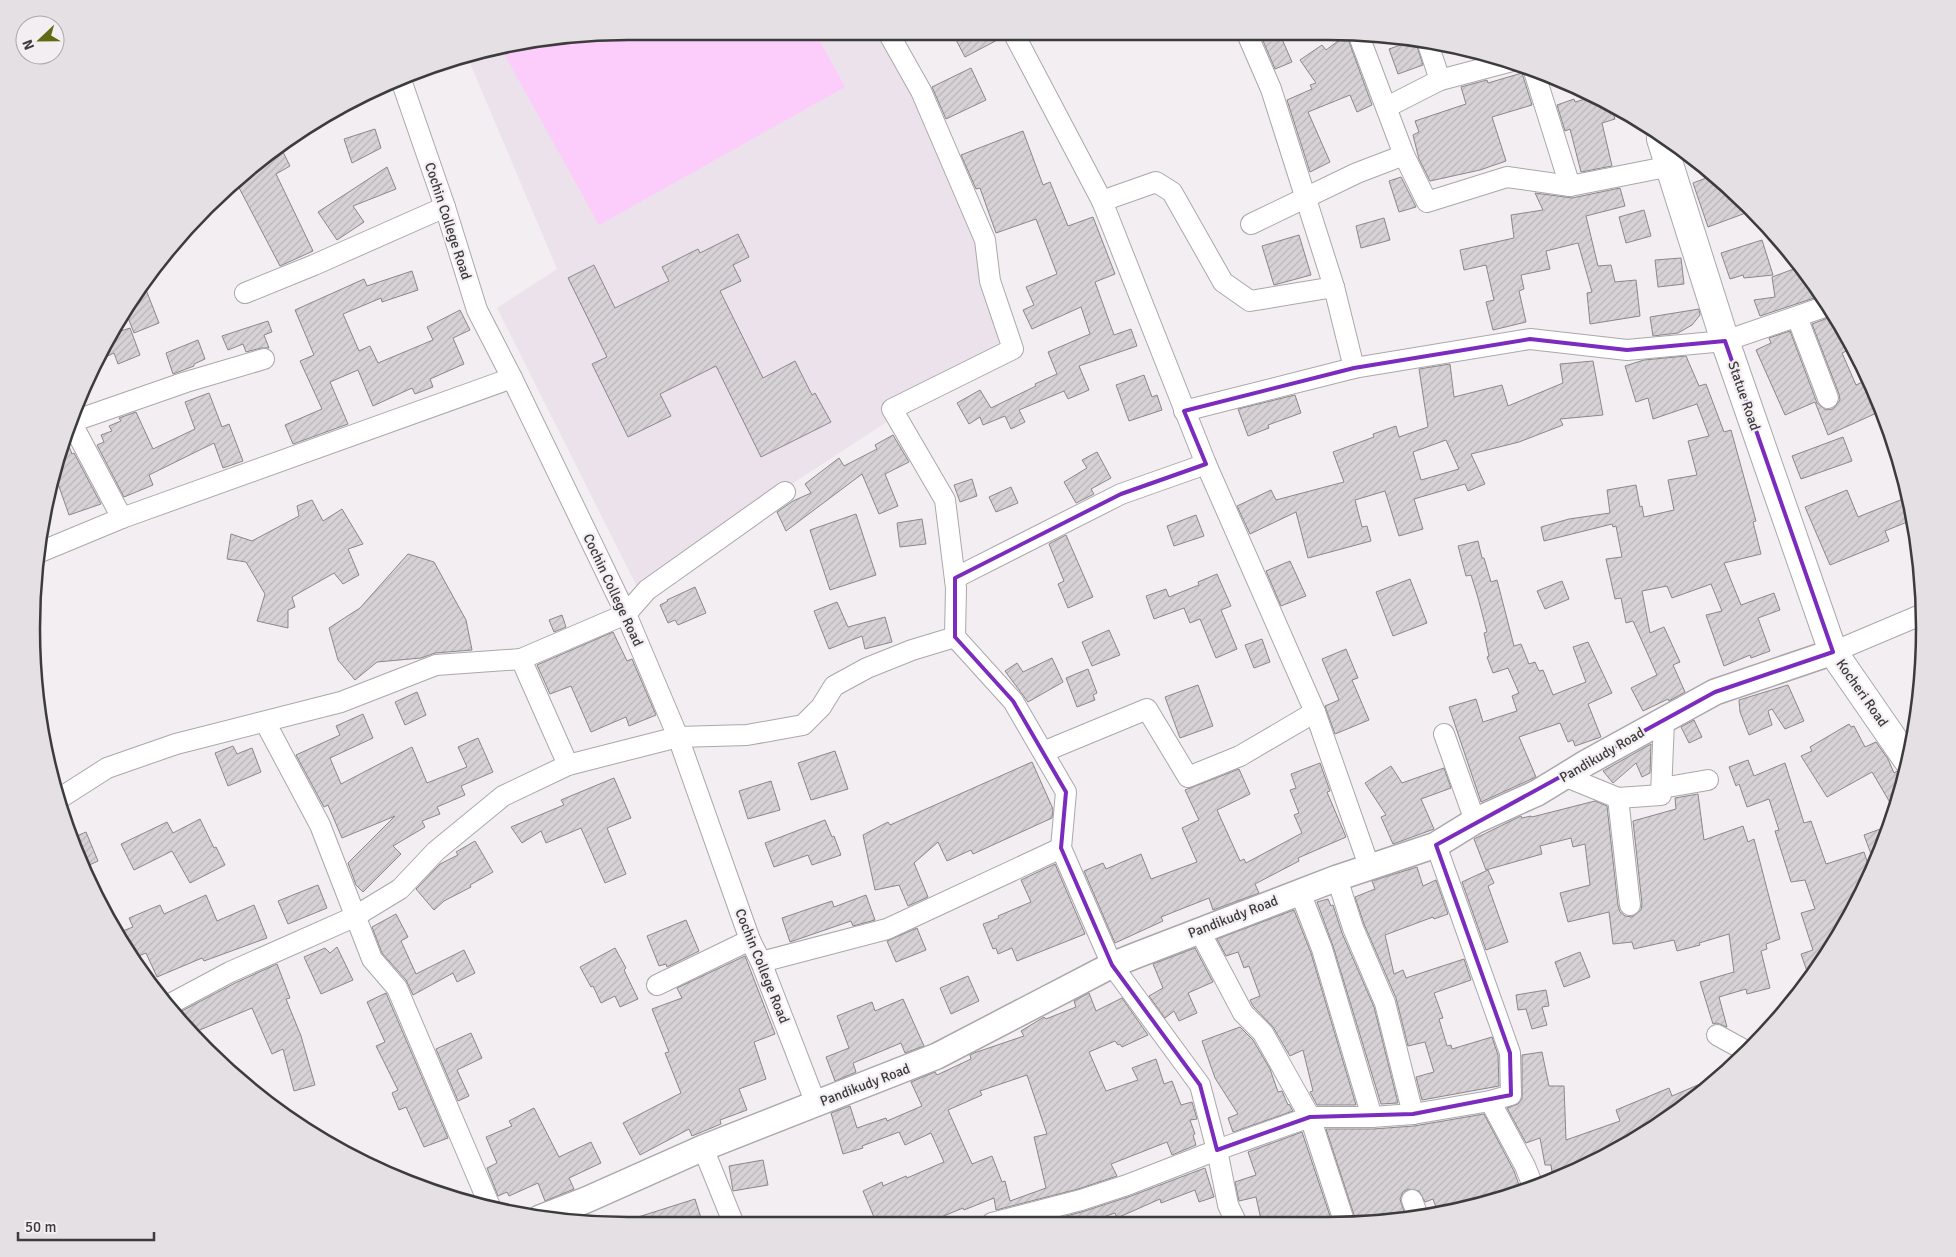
<svg xmlns="http://www.w3.org/2000/svg" width="1956" height="1257" viewBox="0 0 1956 1257" font-family="Signika,sans-serif">
<style>
.built{fill:#ece2ec}
.pitch{fill:#fcccfa}
.building{fill:url(#building-hatch);stroke:#8b878b;fill-rule:evenodd}
.lines{fill:none;stroke-linecap:round;stroke-linejoin:round}
.minor-casing{stroke:#aba7ab;stroke-width:22}
.tertiary-casing{stroke:#aba7ab;stroke-width:28}
.secondary-casing{stroke:#aba7ab;stroke-width:30}
.minor{stroke:#fff;stroke-width:20}
.tertiary{stroke:#fff;stroke-width:25}
.secondary{stroke:#fff;stroke-width:28}
.marked{fill:none;stroke:#7b2cbf;stroke-width:4;stroke-linejoin:round}
.labels{text-anchor:middle;dominant-baseline:central;stroke-width:4.5;stroke-linejoin:round;paint-order:stroke}
.street-label{font-size:14px;fill:#3d3c3d;stroke:#f3eef2}
.rim{fill:none;stroke:#3d3c3d;stroke-width:2.5}
</style>
<defs>
<pattern id="building-hatch" width="6" height="6" patternUnits="userSpaceOnUse" patternTransform="scale(1.25)"><rect width="6" height="6" fill="#d6d2d6"/><path d="M-1 1l2-2M0 6l6-6M5 7l2-2" fill="none" stroke="#b9b5b9"/></pattern>
</defs>
<rect width="100%" height="100%" fill="#f3eef2"/>
<polygon class="built" points="550,36 883,36 914,93 982,250 1001,343 884,408 890,420 636,585 497,308 557,269 467,56"/>
<polygon class="pitch" points="550,36 817,36 845,87 599,225 502,50 507,46"/>
<g class="building">
<polygon points="954,36 1003,36 1003,37 965,57"/>
<polygon points="1261,36 1276,36 1278,41 1282,39 1292,62 1275,69"/>
<polygon points="1345,36 1347,36 1372,105 1357,112 1350,95 1308,112 1330,162 1310,172 1287,100 1312,89 1310,85 1316,83 1300,60 1322,45 1326,50"/>
<polygon points="1415,40 1423,65 1398,74 1389,49"/>
<polygon points="971,68 986,100 946,119 932,87"/>
<polygon points="1522,73 1532,105 1492,117 1506,161 1480,170 1430,181 1419,159 1413,135 1419,132 1415,121 1466,104 1461,87 1487,80 1488,83"/>
<polygon points="1596,96 1611,106 1615,119 1602,123 1612,166 1581,172 1570,129 1565,131 1557,105 1574,99 1575,102"/>
<polygon points="375,129 381,148 352,163 344,139"/>
<polygon points="1023,131 1043,185 1050,182 1068,226 1093,217 1115,274 1095,282 1114,335 1131,329 1137,346 1079,366 1089,390 1068,399 1064,391 1019,410 1025,422 1011,429 1005,416 983,425 980,417 969,424 957,403 980,390 991,408 1036,386 1035,384 1057,374 1048,352 1090,334 1081,307 1032,329 1023,310 1034,305 1026,287 1057,274 1036,219 996,233 980,188 976,189 961,155"/>
<polygon points="283,152 290,166 276,174 313,251 280,266 236,182 252,168"/>
<polygon points="387,167 396,189 353,206 364,222 337,240 318,212"/>
<polygon points="1714,175 1721,179 1751,211 1708,227 1693,183"/>
<polygon points="1401,177 1416,207 1399,212 1389,181"/>
<polygon points="1620,188 1625,206 1586,216 1598,266 1611,265 1615,282 1636,280 1640,316 1590,324 1587,293 1592,292 1578,243 1546,251 1550,269 1521,275 1524,289 1519,291 1526,322 1493,330 1486,302 1494,300 1486,265 1464,270 1460,250 1514,238 1511,215 1543,210 1535,193 1572,198"/>
<polygon points="1644,210 1651,236 1626,243 1619,217"/>
<polygon points="1384,218 1390,240 1361,248 1356,226"/>
<polygon points="738,234 749,257 733,265 741,281 720,291 763,378 795,361 812,395 815,393 831,422 761,457 716,366 660,394 671,416 628,437 592,364 607,357 568,278 594,265 615,308 669,281 662,267 698,249 700,253"/>
<polygon points="1299,235 1311,275 1274,285 1262,246"/>
<polygon points="1762,240 1773,275 1744,278 1743,275 1730,279 1721,253"/>
<polygon points="1681,258 1684,284 1658,287 1655,260"/>
<polygon points="1802,266 1820,296 1760,316 1754,300 1775,297 1772,277"/>
<polygon points="412,271 418,290 382,302 381,298 343,314 359,351 370,346 378,363 433,340 427,327 460,310 470,330 453,338 464,364 430,379 433,387 415,394 412,388 373,406 358,370 330,382 348,424 293,444 285,425 322,409 300,361 314,355 295,310 364,279 367,286"/>
<polygon points="143,282 159,323 134,333 125,310"/>
<polygon points="1699,309 1700,315 1692,325 1678,333 1653,336 1650,317"/>
<polygon points="1833,316 1853,348 1842,353 1856,385 1869,379 1881,411 1828,435 1815,402 1785,415 1756,350 1771,343 1769,338 1790,331 1817,403 1826,410 1833,409 1840,400 1839,394 1812,324"/>
<polygon points="268,321 272,332 264,335 269,348 261,348 246,352 243,344 228,350 222,336"/>
<polygon points="130,328 140,355 118,364 114,353 97,361 109,335"/>
<polygon points="198,340 205,359 194,364 194,366 173,374 166,353"/>
<polygon points="1686,356 1699,386 1706,384 1724,432 1731,430 1756,521 1753,522 1761,554 1724,563 1741,605 1774,593 1780,610 1758,618 1770,651 1751,658 1750,655 1724,666 1706,615 1722,611 1711,584 1672,598 1667,586 1642,591 1650,633 1664,627 1680,662 1673,665 1685,692 1669,701 1668,699 1643,711 1631,688 1657,675 1633,621 1626,623 1621,598 1615,599 1606,559 1622,557 1616,526 1613,527 1612,524 1544,541 1541,527 1569,519 1610,513 1607,490 1636,485 1640,507 1642,506 1644,517 1674,510 1668,480 1697,475 1688,441 1709,436 1697,404 1653,419 1648,398 1636,402 1625,366 1644,360"/>
<path d="M1593,361L1603,415L1560,419L1563,425L1519,442L1471,454L1485,484L1468,491L1465,484L1414,499L1423,529L1399,536L1385,491L1355,500L1362,527L1367,526L1371,541L1308,558L1296,512L1250,534L1237,506L1271,490L1276,500L1344,482L1333,452L1374,437L1373,434L1396,426L1399,437L1428,427L1419,369L1450,364L1454,397L1502,385L1508,406L1563,383L1560,364ZM1446,440L1459,469L1421,480L1413,452Z"/>
<polygon points="1144,375 1152,397 1157,395 1162,410 1129,421 1116,385"/>
<polygon points="209,393 222,427 229,424 243,461 223,468 214,443 149,475 153,485 124,497 97,445 104,442 101,435 112,431 109,426 121,421 119,418 136,412 153,449 195,429 185,402"/>
<polygon points="1295,395 1301,413 1268,425 1269,428 1248,436 1238,409"/>
<polygon points="64,434 72,454 74,453 101,504 69,515 55,475"/>
<polygon points="893,435 909,462 885,474 898,506 879,514 862,474 786,531 777,512 793,501 811,493 805,484 839,458 844,466 877,449 875,445"/>
<polygon points="1843,437 1852,461 1801,479 1792,456"/>
<polygon points="1097,452 1111,478 1091,489 1094,494 1076,503 1064,482 1087,468 1082,460"/>
<polygon points="972,479 977,496 960,502 954,485"/>
<polygon points="1011,487 1018,503 996,512 989,497"/>
<polygon points="1847,490 1858,517 1908,497 1912,520 1885,531 1889,541 1830,565 1805,507"/>
<polygon points="312,500 323,521 342,509 363,544 348,549 359,575 343,584 334,573 292,597 295,607 288,610 288,628 257,621 265,594 246,562 227,559 231,534 252,541 299,516 297,506"/>
<polygon points="856,514 876,575 830,590 810,530"/>
<polygon points="1196,515 1204,536 1174,546 1167,526"/>
<polygon points="922,519 926,544 900,547 897,523"/>
<polygon points="1066,535 1093,597 1068,608 1058,584 1064,581 1049,544"/>
<polygon points="1478,541 1482,558 1484,558 1491,582 1497,580 1514,646 1521,644 1529,664 1535,662 1539,671 1543,670 1553,695 1586,682 1573,647 1588,642 1612,693 1588,704 1601,737 1575,746 1573,740 1568,742 1560,723 1519,737 1536,777 1481,802 1449,707 1476,699 1483,722 1517,711 1512,696 1519,693 1508,668 1493,673 1487,657 1489,656 1484,633 1487,632 1478,598 1471,575 1466,576 1458,546"/>
<polygon points="408,554 434,562 466,620 472,650 435,653 421,658 377,662 355,680 338,660 329,628 360,608"/>
<polygon points="1290,561 1306,596 1281,606 1266,571"/>
<polygon points="1217,574 1231,606 1221,610 1237,649 1216,658 1200,619 1190,623 1184,608 1154,619 1146,596 1166,589 1169,597 1199,585 1198,582"/>
<polygon points="1410,579 1427,623 1393,636 1376,592"/>
<polygon points="1562,581 1569,599 1545,609 1537,591"/>
<polygon points="695,587 706,613 678,625 675,620 668,623 660,605 668,601 667,600"/>
<polygon points="837,602 848,627 885,617 892,642 865,649 862,636 829,649 814,611"/>
<polygon points="562,615 566,627 554,632 549,620"/>
<polygon points="1109,630 1120,655 1092,666 1082,642"/>
<polygon points="613,632 627,661 632,659 656,715 629,726 626,717 591,732 571,686 550,694 537,665"/>
<polygon points="1262,639 1270,662 1254,668 1245,645"/>
<polygon points="1346,649 1358,678 1352,680 1369,720 1335,734 1325,706 1339,700 1322,659"/>
<polygon points="1052,658 1063,682 1028,702 1005,671 1017,663 1023,672"/>
<polygon points="1088,669 1097,693 1093,695 1095,700 1077,707 1066,678"/>
<polygon points="1198,685 1213,726 1180,738 1165,697"/>
<polygon points="1788,685 1804,721 1785,729 1772,709 1768,711 1772,725 1749,735 1740,712 1739,700"/>
<polygon points="417,692 426,715 405,725 395,702"/>
<polygon points="363,714 373,738 330,758 341,784 412,747 427,783 467,767 458,747 478,738 493,772 461,786 465,795 437,807 440,814 422,821 425,827 393,846 401,854 363,892 356,885 348,863 395,816 342,838 328,805 324,807 296,755 340,735 336,726"/>
<polygon points="1694,720 1702,737 1689,743 1681,727"/>
<polygon points="1849,724 1851,727 1854,726 1865,747 1876,742 1888,759 1894,773 1897,771 1904,774 1895,811 1872,772 1827,797 1801,756 1812,751 1810,747"/>
<polygon points="1651,744 1650,773 1642,777 1636,763 1613,783 1603,771"/>
<polygon points="233,746 237,754 252,748 261,772 228,786 215,753"/>
<polygon points="835,751 848,789 811,800 798,763"/>
<polygon points="1748,760 1754,776 1785,763 1804,823 1811,821 1826,864 1864,852 1870,870 1845,927 1809,977 1801,954 1813,950 1801,913 1815,909 1805,880 1791,882 1775,831 1779,830 1769,799 1747,807 1739,784 1736,786 1729,767"/>
<polygon points="1032,762 1053,809 1052,818 973,854 971,850 947,861 938,842 914,863 928,897 908,906 899,885 875,890 863,835 888,822 890,825"/>
<polygon points="1320,763 1330,791 1327,792 1346,837 1298,858 1299,861 1255,884 1259,893 1213,910 1209,898 1161,917 1163,921 1115,943 1084,871 1103,863 1106,869 1141,854 1151,879 1197,862 1182,828 1199,820 1185,790 1239,769 1250,794 1217,810 1240,861 1244,859 1246,863 1302,833 1294,815 1299,813 1290,790 1296,788 1291,774"/>
<polygon points="1391,766 1402,783 1444,768 1451,788 1421,799 1434,829 1393,844 1381,817 1386,815 1365,783"/>
<polygon points="614,778 631,818 607,828 626,874 605,883 581,828 546,843 541,831 522,843 511,827 564,805 561,800"/>
<polygon points="771,781 780,810 748,819 739,791"/>
<polygon points="1698,794 1704,840 1743,826 1748,842 1754,839 1780,939 1766,944 1767,949 1761,951 1770,988 1747,994 1746,989 1719,997 1727,1027 1717,1023 1713,1024 1700,982 1734,972 1729,934 1699,943 1700,945 1677,951 1674,940 1634,949 1632,942 1613,944 1609,912 1568,922 1560,893 1590,885 1585,844 1573,847 1571,838 1540,846 1542,854 1486,870 1474,839 1521,816 1522,818 1531,816 1532,817 1595,801 1607,806 1618,906 1620,912 1625,916 1632,917 1641,910 1642,904 1633,821 1676,809 1675,798"/>
<polygon points="200,819 214,848 216,847 225,865 190,883 172,851 134,870 121,844 167,822 173,833"/>
<polygon points="825,820 832,837 834,836 841,855 812,865 808,855 774,867 765,843"/>
<polygon points="1891,825 1889,829 1874,862 1864,835"/>
<polygon points="86,832 98,861 83,868 70,839"/>
<polygon points="475,841 493,872 470,885 471,887 444,901 434,910 416,889 440,864 458,855 456,852"/>
<polygon points="1055,864 1085,934 1017,961 1012,948 998,954 996,948 993,949 983,924 999,918 998,916 1031,902 1021,880"/>
<polygon points="1417,867 1423,886 1436,880 1448,914 1434,919 1433,917 1385,935 1394,974 1403,970 1406,978 1464,959 1471,980 1434,993 1443,1018 1439,1019 1447,1046 1451,1045 1452,1049 1492,1037 1498,1055 1499,1086 1422,1100 1416,1077 1434,1072 1425,1042 1408,1046 1396,998 1364,924 1355,897 1375,889 1372,881"/>
<polygon points="1488,870 1494,883 1488,886 1508,942 1486,950 1462,882"/>
<polygon points="318,885 327,908 288,924 278,901"/>
<polygon points="206,895 217,921 254,905 267,938 204,961 202,958 157,977 146,953 131,959 117,933 133,927 129,918 160,905 164,914"/>
<polygon points="866,895 875,920 853,926 851,921 790,942 782,918 832,901 834,907"/>
<polygon points="1328,899 1331,906 1333,905 1342,933 1374,1007 1398,1103 1381,1104 1333,946 1317,902"/>
<polygon points="1294,910 1311,953 1356,1105 1317,1105 1310,1092 1313,1091 1303,1050 1290,1056 1273,1027 1253,1006 1250,1000 1260,996 1249,966 1244,968 1238,952 1226,956 1217,939"/>
<polygon points="396,914 408,937 401,941 416,974 464,950 475,973 457,982 453,973 413,995 406,980 382,953 372,927"/>
<polygon points="686,920 699,951 667,967 666,964 659,966 647,936"/>
<polygon points="917,928 926,950 896,962 887,941"/>
<polygon points="337,947 353,980 321,994 304,957 325,948 330,953"/>
<polygon points="615,948 626,968 624,970 638,999 620,1007 615,996 601,1003 593,986 591,987 580,967"/>
<polygon points="1195,948 1213,982 1188,993 1197,1013 1179,1021 1174,1011 1165,1018 1149,996 1163,988 1153,964"/>
<polygon points="1580,952 1590,977 1564,987 1555,962"/>
<polygon points="745,956 775,1034 754,1042 766,1079 739,1089 747,1110 720,1120 721,1124 692,1136 689,1129 640,1155 623,1123 681,1093 665,1053 669,1052 652,1009 682,998 677,988"/>
<polygon points="277,964 290,998 286,999 301,1036 315,1085 294,1091 283,1049 272,1054 252,1008 195,1032 178,1013 235,983"/>
<polygon points="968,976 979,1001 951,1014 940,988"/>
<polygon points="1546,990 1549,1006 1542,1007 1547,1025 1532,1029 1526,1009 1518,1010 1516,995"/>
<polygon points="386,993 448,1138 424,1147 406,1107 399,1110 392,1093 398,1090 376,1046 385,1042 367,1002"/>
<path d="M1089,993L1096,1011L1122,998L1148,1035L1122,1047L1120,1044L1118,1045L1115,1041L1089,1052L1106,1091L1138,1080L1132,1068L1156,1059L1164,1084L1172,1081L1181,1105L1192,1102L1197,1119L1190,1120L1195,1134L1193,1135L1196,1145L1172,1155L1167,1142L1111,1164L1117,1176L1078,1189L996,1210L994,1198L964,1210L963,1208L929,1222H876L863,1191L882,1182L883,1186L906,1176L907,1178L944,1162L931,1133L905,1145L899,1132L862,1146L863,1148L843,1154L831,1113L850,1106L857,1128L886,1118L887,1121L922,1106L911,1082L935,1072L937,1075L971,1059L970,1055L974,1053L1024,1036L1021,1031L1044,1017L1046,1019L1076,1007L1074,1001ZM1027,1075L1047,1134L1034,1137L1046,1188L1010,1201L1005,1181L1002,1182L992,1156L972,1164L948,1110L982,1095L980,1091Z"/>
<polygon points="903,999 924,1046 905,1053 901,1043 853,1063 856,1072 835,1081 826,1057 849,1048 837,1016 872,1002 875,1011"/>
<polygon points="1240,1027 1253,1040 1270,1069 1278,1092 1282,1091 1288,1105 1289,1104 1293,1111 1233,1132 1228,1118 1238,1114 1215,1078 1202,1041"/>
<polygon points="471,1033 482,1058 457,1070 469,1096 458,1101 436,1049"/>
<polygon points="1542,1052 1549,1086 1564,1086 1566,1140 1620,1121 1616,1110 1669,1088 1672,1096 1714,1078 1715,1080 1691,1102 1592,1164 1553,1179 1551,1165 1545,1165 1540,1138 1526,1143 1507,1108 1518,1104 1522,1099 1522,1055"/>
<polygon points="534,1108 559,1157 591,1142 601,1163 569,1178 574,1189 545,1201 538,1183 509,1196 507,1192 498,1196 487,1168 497,1163 486,1137 512,1126 509,1121"/>
<polygon points="1484,1114 1514,1171 1520,1188 1473,1203 1474,1207 1438,1213 1433,1199 1425,1202 1419,1191 1408,1189 1403,1192 1400,1199 1406,1218 1385,1221 1382,1218 1362,1224 1357,1224 1326,1129 1373,1129 1414,1126"/>
<polygon points="1302,1132 1331,1219 1314,1224 1262,1224 1256,1197 1239,1201 1235,1182 1256,1175 1248,1152"/>
<polygon points="763,1160 768,1185 733,1191 729,1166"/>
<polygon points="1205,1168 1214,1197 1199,1202 1195,1190 1161,1203 1160,1199 1117,1218 1115,1213 1086,1223 1040,1223 1085,1211 1131,1196"/>
<polygon points="695,1199 702,1221 635,1221 635,1218"/>
</g>
<g class="lines">
<defs>
<g id="minor">
<polyline points="890,36 921,91 985,240 990,281 1013,349 892,409 945,500 956,588 955,637 1013,701 1066,792 1061,848 1112,965 1200,1085 1217,1150 1228,1205 1237,1224"/>
<polyline points="1015,36 1102,201 1206,464 1315,712 1369,866"/>
<polyline points="1248,36 1271,89 1334,287"/>
<polyline points="1359,36 1404,155 1427,202 1507,177 1570,186"/>
<polyline points="1427,41 1440,80"/>
<polyline points="1533,68 1570,186 1671,166"/>
<polyline points="401,80 445,207 477,310 512,378 626,614 678,737 750,940 761,962 816,1104"/>
<polyline points="1387,107 1440,80 1512,61"/>
<polyline points="1102,201 1156,182 1172,192 1223,282 1250,301 1334,287 1354,368"/>
<polyline points="1251,224 1357,173 1404,155"/>
<polyline points="245,293 314,265 445,207"/>
<polyline points="1797,317 1828,398"/>
<polyline points="1184,411 1354,368 1530,339 1627,350 1725,341 1827,306"/>
<polyline points="70,420 122,518"/>
<polyline points="71,422 186,382 264,359"/>
<polyline points="40,552 122,518 512,378"/>
<polyline points="955,578 1121,494 1206,464"/>
<polyline points="1833,652 1923,614"/>
<polyline points="521,659 568,765"/>
<polyline points="265,722 320,825 372,959 397,988 489,1204"/>
<polyline points="1444,734 1475,821"/>
<polyline points="1043,752 1147,709 1188,777 1240,756 1315,712"/>
<polyline points="1564,776 1618,798 1661,795 1664,720"/>
<polyline points="1662,788 1708,780"/>
<polyline points="1618,798 1630,905"/>
<polyline points="57,800 107,768 176,744 341,702 436,665 521,659 626,614 647,590 785,492"/>
<polyline points="1436,845 1510,1053 1511,1095 1490,1101"/>
<polyline points="1337,878 1353,928 1385,1003 1413,1114"/>
<polyline points="1300,892 1322,949 1372,1117"/>
<polyline points="1199,930 1243,1013 1263,1033 1310,1117 1345,1224"/>
<polyline points="761,962 887,929 1061,848"/>
<polyline points="657,985 750,940"/>
<polyline points="170,1004 230,972 354,917 400,889 436,851 503,796 568,765 678,737 747,735 803,725 821,707 834,686 867,668 912,650 955,637"/>
<polyline points="1717,1035 1746,1051"/>
<polyline points="703,1148 733,1222"/>
<polyline points="1412,1200 1418,1216"/>
<polyline points="992,1223 1081,1200 1127,1185 1217,1150 1310,1117 1372,1117 1413,1114 1490,1101 1525,1166 1533,1186"/>
</g>
<polyline id="tertiary" points="540,1218 586,1200 703,1148 937,1056 1112,965 1137,955 1337,878 1436,845 1475,821 1537,793 1586,763 1715,692 1833,652"/>
<polyline id="secondary" points="1661,139 1725,341 1833,652 1907,759"/>
</defs>
<use href="#minor" class="minor-casing"/>
<use href="#tertiary" class="tertiary-casing"/>
<use href="#secondary" class="secondary-casing"/>
<use href="#minor" class="minor"/>
<use href="#tertiary" class="tertiary"/>
<use href="#secondary" class="secondary"/>
</g>
<path class="marked" d="M1530,339L1627,350L1725,341L1833,652L1715,692L1436,845L1510,1053L1511,1095L1413,1114L1310,1117L1217,1150L1200,1085L1112,965L1061,848L1066,792L1013,701L955,637V578L1121,494L1206,464L1184,411L1354,368Z"/>
<g class="labels">
<g class="street-label">
<text transform="translate(448 221) rotate(72)">Cochin College Road</text>
<text transform="translate(1744 396) rotate(71)">Statue Road</text>
<text transform="translate(613 590) rotate(65)">Cochin College Road</text>
<text transform="translate(1862 693) rotate(55)">Kocheri Road</text>
<text transform="translate(1602 755) rotate(-30)">Pandikudy Road</text>
<text transform="translate(1233 917) rotate(-21)">Pandikudy Road</text>
<text transform="translate(762 966) rotate(68)">Cochin College Road</text>
<text transform="translate(865 1085) rotate(-21)">Pandikudy Road</text>
</g>
</g>
<path d="M0 0H1956V1257H0ZM628 40H1328A588 588 0 0 1 1916 628V629A588 588 0 0 1 1328 1217H628A588 588 0 0 1 40 629V628A588 588 0 0 1 628 40Z" fill="#e4e0e4" fill-rule="evenodd"/>
<path class="rim" d="M628 40H1328A588 588 0 0 1 1916 628V629A588 588 0 0 1 1328 1217H628A588 588 0 0 1 40 629V628A588 588 0 0 1 628 40Z"/>
<g transform="translate(40 40) rotate(248)"><circle r="24" fill="#f3eef2" stroke="#aaa7aa"/>
<path d="M0-4L9 19L0 12L-9 19Z" fill="#5f6b12"/>
<text y="-8" font-size="14" font-weight="bold" text-anchor="middle" fill="#3d3c3d">N</text>
</g>
<path d="M18 1232v8h136v-8" fill="none" stroke="#3d3c3d" stroke-width="2.5"/>
<text x="25" y="1232" font-size="15" fill="#3d3c3d" stroke="#f3eef2" stroke-width="4" paint-order="stroke">50 m</text>
</svg>
